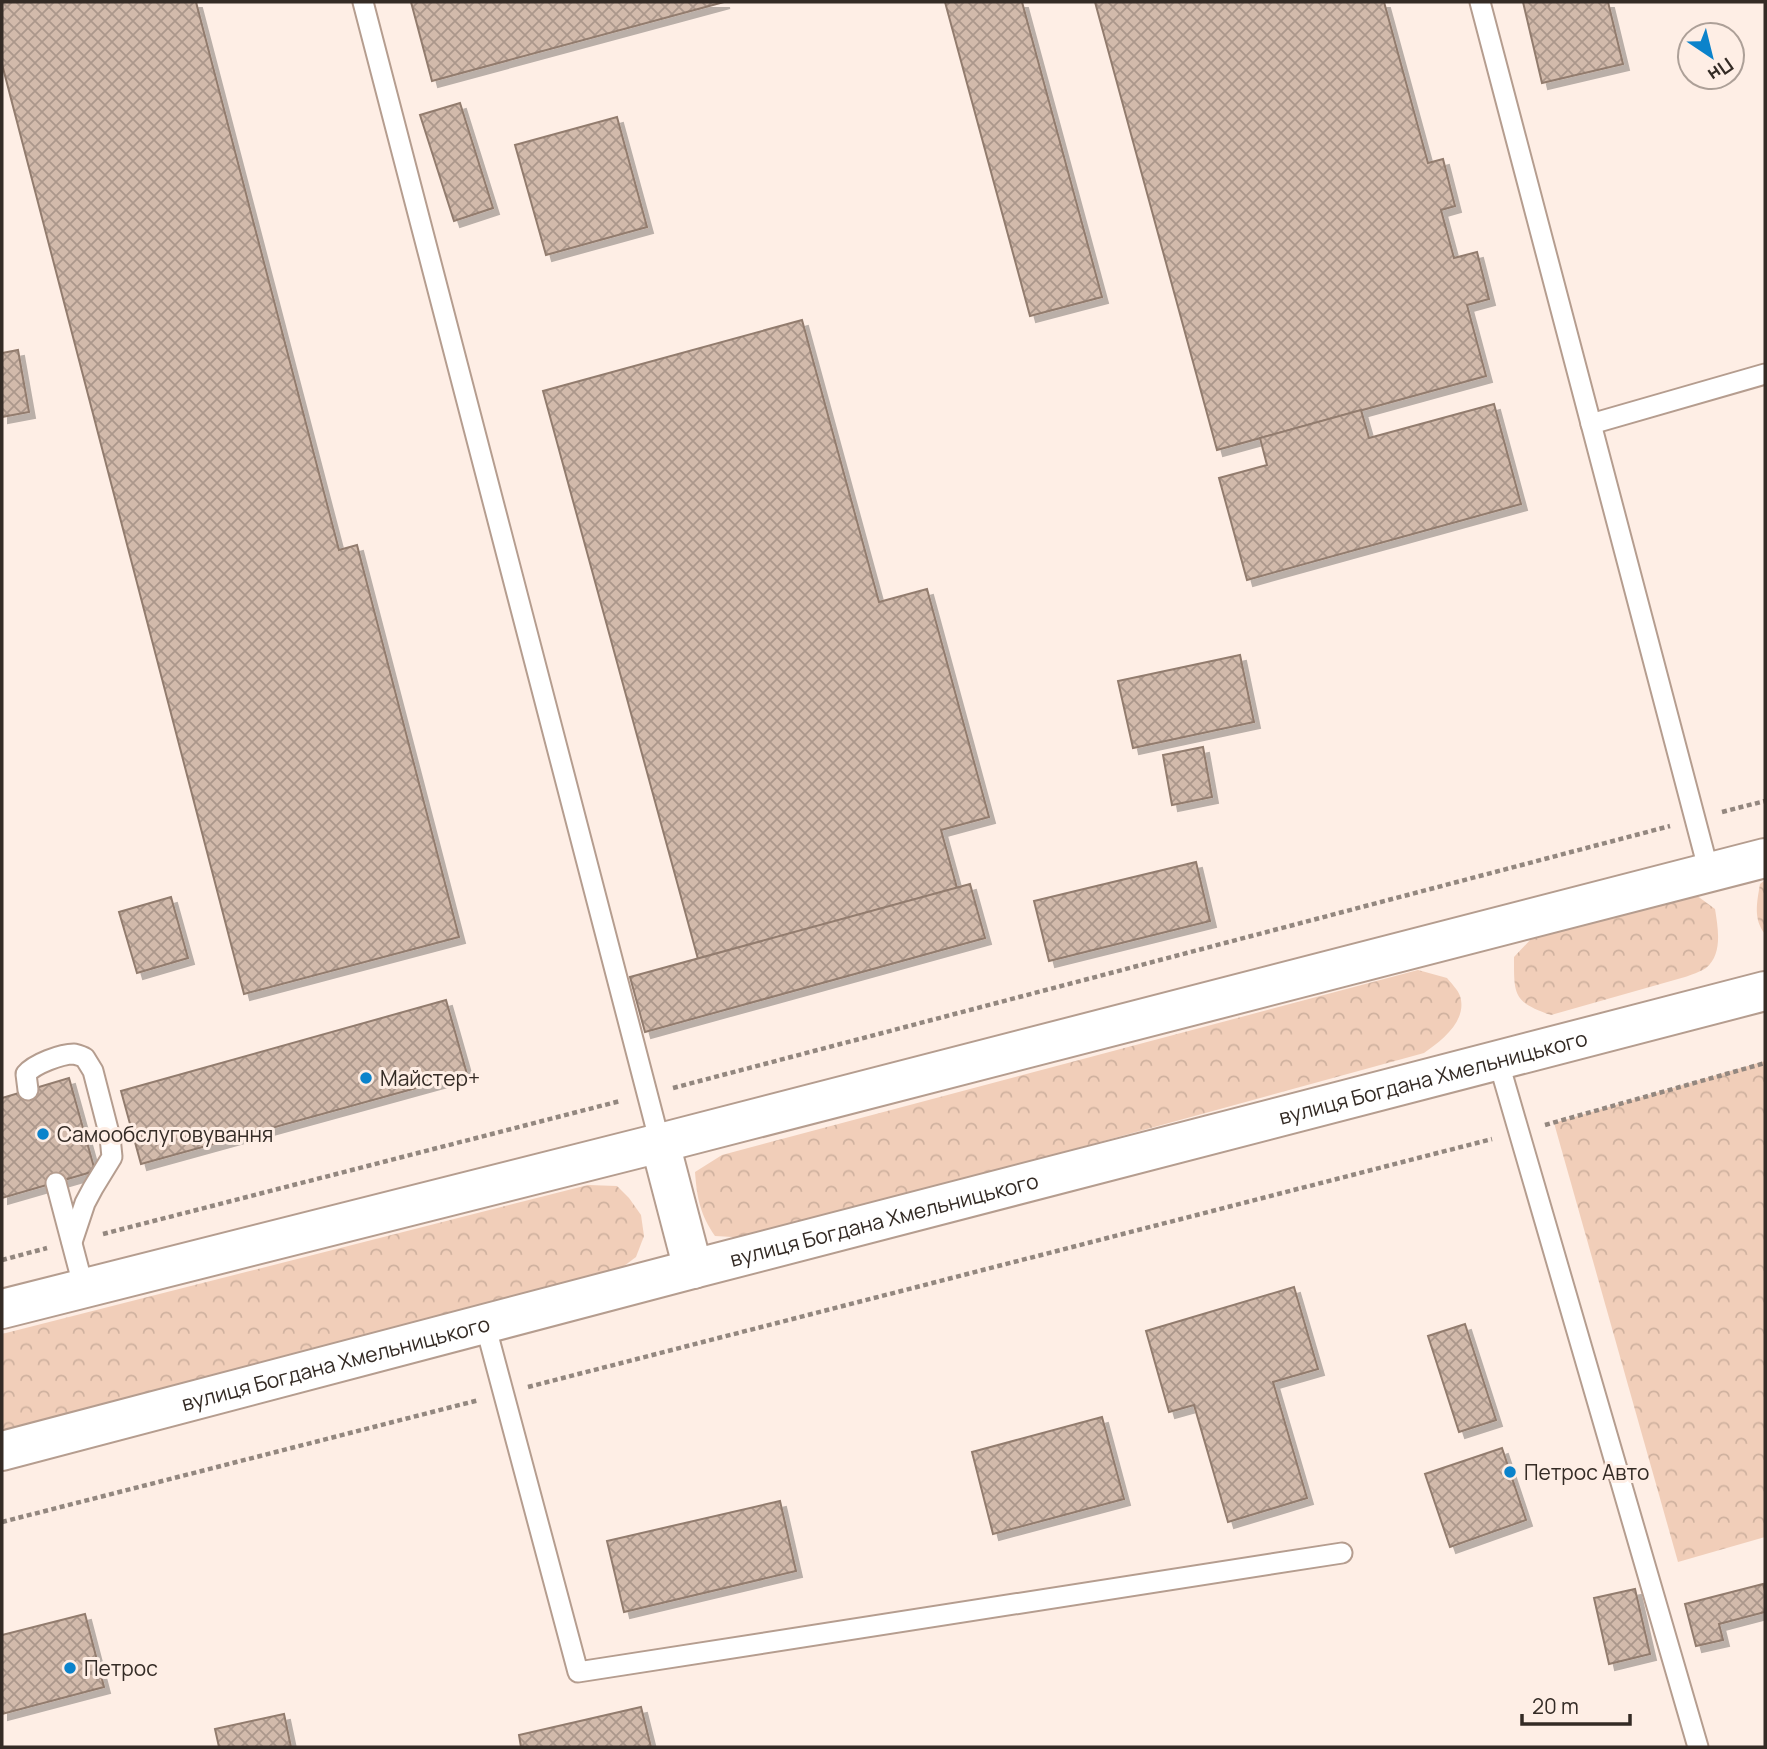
<svg xmlns="http://www.w3.org/2000/svg" width="1767" height="1749" viewBox="0 0 1767 1749" font-family="Manrope,sans-serif">
<style>
.park{fill:url(#park-crowns)}
.building{fill:url(#building-cross-hatch);stroke:#927c6e;stroke-width:2;filter:url(#shadow)}
.lines{fill:none;stroke-linecap:round;stroke-linejoin:round}
.service-casing{stroke:#b59d8f;stroke-width:23}
.tertiary-casing{stroke:#b59d8f;stroke-width:42}
.path{stroke:#93877f;stroke-width:4.5;stroke-dasharray:5 3.5;stroke-linecap:butt}
.service{stroke:#fff;stroke-width:19}
.tertiary{stroke:#fff;stroke-width:38}
.poi-dot{fill:#0b83cb;stroke:#feeee5;stroke-width:2.5}
.labels{text-anchor:middle;dominant-baseline:central;stroke-width:6;stroke-linejoin:round;paint-order:stroke}
.poi-label{font-size:21px;fill:#342b25;stroke:#feeee5;text-anchor:start}
.street-label{font-size:21px;fill:#342b25;stroke:#feeee5}
</style>
<defs>
<pattern id="park-crowns" width="20" height="18" patternUnits="userSpaceOnUse" patternTransform="scale(1.75)"><rect width="20" height="18" fill="#f1ceb9"/><path d="M2 6a3 3 0 1 1 6 0M12 15a3 3 0 1 1 6 0" fill="none" stroke="#cfb19f"/></pattern>
<pattern id="building-cross-hatch" width="8" height="8" patternUnits="userSpaceOnUse" patternTransform="scale(1.75)"><rect width="8" height="8" fill="#d2baab"/><path d="M0 0l8 8M0 8l8-8" fill="none" stroke="#ab978b"/></pattern>
<filter id="shadow"><feDropShadow dx="6" dy="6" stdDeviation="0" flood-color="#0004"/></filter>
</defs>
<rect width="100%" height="100%" fill="#feeee5"/>
<g class="park">
<path d="M1765,880V934C1753,919 1757,902 1760,884Z"/>
<path d="M1696,895L1715,909C1718,928 1723,954 1706,968C1700,972 1691,975 1685,977L1551,1015C1513,1002 1514,995 1514,957L1532,938Z"/>
<path d="M1418,970L1447,978C1451,983 1458,990 1460,996C1468,1021 1441,1041 1424,1053L750,1238L715,1236C700,1214 697,1198 695,1172L722,1155Z"/>
<polygon points="1765,1061 1765,1537 1678,1562 1554,1123"/>
<polygon points="588,1185 617,1186 629,1198 641,1215 644,1236 636,1257 612,1275 2,1431 2,1334"/>
</g>
<g class="building">
<polygon points="2,2 196,2 339,550 357,545 459,937 244,994 2,64"/>
<polygon points="411,2 724,2 432,81"/>
<polygon points="945,2 1022,2 1102,297 1030,316"/>
<polygon points="1095,2 1384,2 1428,163 1443,159 1455,206 1441,210 1454,258 1477,252 1489,299 1467,305 1486,376 1217,450"/>
<polygon points="1523,2 1608,2 1623,64 1542,83"/>
<polygon points="460,103 493,208 454,221 420,115"/>
<polygon points="617,117 647,227 546,255 515,145"/>
<polygon points="802,320 879,602 927,589 989,817 941,830 957,888 698,959 543,391"/>
<polygon points="18,350 29,412 2,417 2,353"/>
<polygon points="1494,404 1521,504 1247,580 1219,478 1267,465 1260,438 1361,410 1369,438"/>
<polygon points="1240,655 1254,722 1133,748 1118,681"/>
<polygon points="1203,747 1212,797 1172,805 1163,755"/>
<polygon points="1196,862 1210,921 1049,961 1034,901"/>
<polygon points="970,884 985,938 645,1032 630,977"/>
<polygon points="171,897 188,958 137,973 119,912"/>
<polygon points="446,1000 467,1074 141,1164 121,1091"/>
<polygon points="69,1078 95,1171 2,1198 2,1098"/>
<polygon points="1294,1287 1318,1369 1273,1382 1307,1498 1228,1522 1194,1405 1169,1412 1146,1331"/>
<polygon points="1465,1324 1496,1420 1459,1432 1428,1336"/>
<polygon points="1102,1417 1124,1499 993,1534 972,1452"/>
<polygon points="1502,1448 1526,1520 1450,1547 1425,1474"/>
<polygon points="780,1501 796,1571 624,1612 607,1541"/>
<polygon points="1763,1584 1765,1591 1765,1612 1719,1624 1723,1640 1696,1646 1685,1604"/>
<polygon points="1635,1589 1650,1654 1609,1664 1594,1598"/>
<polygon points="85,1614 104,1687 2,1714 2,1635"/>
<polygon points="641,1707 651,1747 521,1747 519,1735"/>
<polygon points="284,1714 291,1747 219,1747 215,1729"/>
</g>
<g class="lines">
<defs>
<g id="service">
<polyline points="363,2 660,1143"/>
<polyline points="1480,2 1709,872"/>
<polyline points="1591,424 1765,374"/>
<polyline points="1498,1060 1698,1747"/>
<path d="M28,1090L26,1074C34,1064 61,1054 74,1054C78,1055 82,1056 85,1058L93,1071L110,1137L112,1157L93,1188L85,1203L72,1242"/>
<polyline points="56,1183 84,1289"/>
<polyline points="485,1324 578,1672 1342,1553"/>
</g>
<g id="tertiary">
<polyline points="660,1143 693,1269"/>
<polyline points="2,1309 660,1143 1765,858"/>
<path id="s1" d="M2,1451L693,1269L1765,991"/>
</g>
</defs>
<use href="#service" class="service-casing"/>
<use href="#tertiary" class="tertiary-casing"/>
<g class="path">
<polyline points="1722,812 1765,801"/>
<polyline points="673,1088 1670,826"/>
<polyline points="1545,1125 1765,1063"/>
<polyline points="103,1234 620,1101"/>
<polyline points="2,1260 47,1248"/>
<polyline points="528,1387 1492,1139"/>
<polyline points="2,1522 479,1400"/>
</g>
<use href="#service" class="service"/>
<use href="#tertiary" class="tertiary"/>
</g>
<g class="poi-dot">
<circle cx="366" cy="1078" r="7"/>
<circle cx="43" cy="1134" r="7"/>
<circle cx="1510" cy="1472" r="7"/>
<circle cx="70" cy="1668" r="7"/>
</g>
<g class="labels">
<g class="poi-label">
<text x="380" y="1078">Майстер+</text>
<text x="57" y="1134">Самообслуговування</text>
<text x="1524" y="1472">Петрос Авто</text>
<text x="84" y="1668">Петрос</text>
</g>
<g class="street-label">
<text stroke="none"><textPath href="#s1" startOffset="1479">вулиця Богдана Хмельницького</textPath></text>
<text stroke="none"><textPath href="#s1" startOffset="912">вулиця Богдана Хмельницького</textPath></text>
<text stroke="none"><textPath href="#s1" startOffset="345">вулиця Богдана Хмельницького</textPath></text>
</g>
</g>
<rect width="1767" height="1749" fill="none" stroke="#342b25" stroke-width="7"/>
<g transform="translate(1711 56) rotate(145)"><circle r="33" fill="#feeee5" stroke="#ada098" stroke-width="2"/>
<path d="M0-5L12 26L0 18L-12 26Z" fill="#0b83cb"/>
<text y="-10" font-size="19" font-weight="bold" text-anchor="middle" fill="#342b25">Пн</text>
</g>
<path d="M1522 1714v10h108v-10" fill="none" stroke="#342b25" stroke-width="3.5"/>
<text x="1532" y="1714" font-size="21" fill="#342b25" stroke="#feeee5" stroke-width="5" paint-order="stroke">20 m</text>
</svg>
